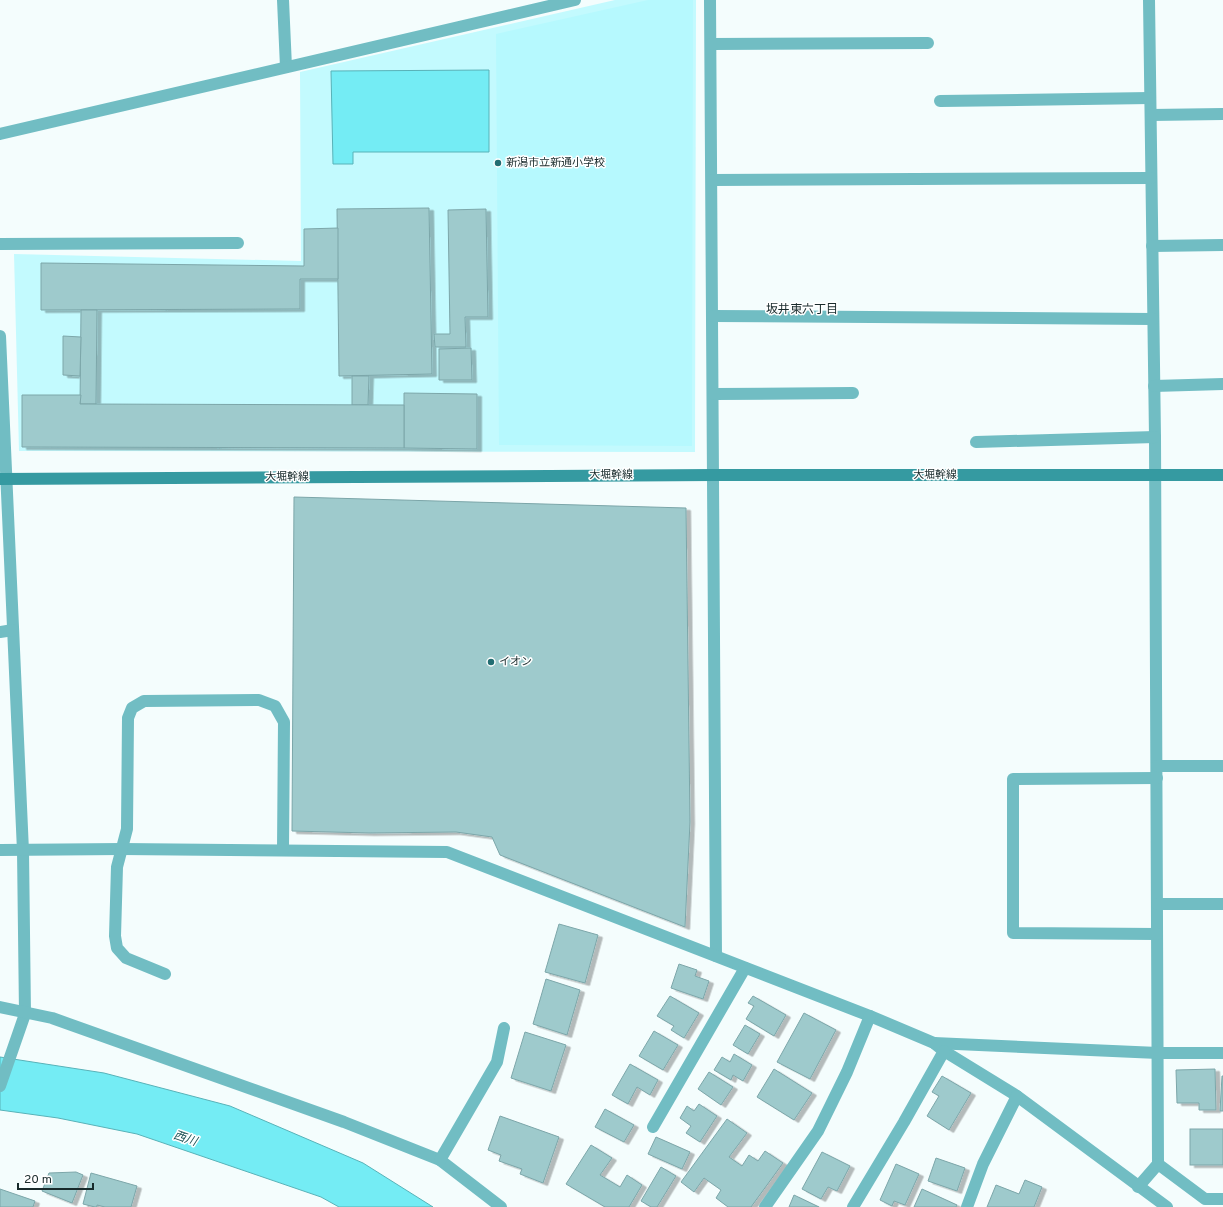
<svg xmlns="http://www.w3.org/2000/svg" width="1223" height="1207" viewBox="0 0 1223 1207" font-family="Overpass,'Noto Sans JP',sans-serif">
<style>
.built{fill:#c3fafe}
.green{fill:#b6f9fe}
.water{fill:#74ecf4;stroke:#58b2b8}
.building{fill:#9ecacc;stroke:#7ca6a9;filter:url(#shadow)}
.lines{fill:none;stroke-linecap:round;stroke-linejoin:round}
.street{stroke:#71bdc3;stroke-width:12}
.secondary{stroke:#359aa1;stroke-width:12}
.poi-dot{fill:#226d72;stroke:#fff;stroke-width:1.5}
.labels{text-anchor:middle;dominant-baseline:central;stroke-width:3;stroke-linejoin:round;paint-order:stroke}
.poi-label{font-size:11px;fill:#182a2b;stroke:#fff;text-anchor:start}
.street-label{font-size:11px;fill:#182a2b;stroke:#fff}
.neighbourhood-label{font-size:12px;fill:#182a2b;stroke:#fff}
.water-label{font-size:12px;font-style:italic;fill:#1c5154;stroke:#fff}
</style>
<defs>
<filter id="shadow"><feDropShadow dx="4.5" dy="2.5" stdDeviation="0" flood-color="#0004"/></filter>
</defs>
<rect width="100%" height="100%" fill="#f4fdfd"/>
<polygon class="built" points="615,0 696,0 695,452 19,451 14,254 301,261 300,72"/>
<polygon class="green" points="648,0 693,0 692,446 499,445 496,34"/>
<g class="water">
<polygon points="489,70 489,152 353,152 353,164 333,164 331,71"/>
<polygon points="0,1057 104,1073 230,1106 363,1163 433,1207 339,1207 321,1197 137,1134 58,1118 0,1110"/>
</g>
<g class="building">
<polygon points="429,208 432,374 339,376 337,209"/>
<polygon points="486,209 488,317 465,317 466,347 435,347 434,334 450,334 448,210"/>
<polygon points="338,228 338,279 300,279 300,309 41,310 41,263 304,266 304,229"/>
<polygon points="81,310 97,310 96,404 80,404"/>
<polygon points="63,336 81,337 80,376 63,375"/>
<polygon points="471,348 472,380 439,380 439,349"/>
<polygon points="352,376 369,376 368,405 352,405"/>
<polygon points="404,393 477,394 477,449 404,448"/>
<polygon points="22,395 81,395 80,404 404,405 404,448 22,447"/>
<polygon points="294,497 686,508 690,822 685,927 500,855 492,837 456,832 370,833 292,831"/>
<polygon points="559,924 598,935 585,983 545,972"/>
<polygon points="679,964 697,970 695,976 709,981 703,999 671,988"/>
<polygon points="546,979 580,990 567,1035 533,1024"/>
<polygon points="670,996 699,1013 684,1038 671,1030 674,1026 657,1016"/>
<polygon points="753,996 786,1015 774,1036 746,1019 754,1006 748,1003"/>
<polygon points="804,1013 836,1030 810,1079 777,1062"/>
<polygon points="745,1025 760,1034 748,1054 733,1045"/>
<polygon points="654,1031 678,1045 663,1070 639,1056"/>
<polygon points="525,1032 566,1045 551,1091 511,1078"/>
<polygon points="734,1054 752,1065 743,1081 733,1075 731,1080 714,1070 722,1057 730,1062"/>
<polygon points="630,1064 658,1080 650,1095 637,1087 628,1104 612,1095"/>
<polygon points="774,1069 812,1093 794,1120 757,1097"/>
<polygon points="1215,1069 1216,1110 1199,1110 1199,1103 1177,1103 1176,1070"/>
<polygon points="709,1072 733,1087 721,1105 698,1089"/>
<polygon points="942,1076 971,1093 949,1130 927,1116 939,1096 932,1092"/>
<polygon points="1222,1076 1223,1076 1223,1111 1220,1111"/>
<polygon points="699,1104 717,1116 700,1142 686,1133 691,1126 680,1118 687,1106 694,1111"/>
<polygon points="605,1109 634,1125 624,1142 595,1127"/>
<polygon points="500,1116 559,1137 543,1183 520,1174 522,1169 499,1161 501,1155 488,1150"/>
<polygon points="727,1119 747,1133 729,1157 742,1166 749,1155 758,1161 765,1151 783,1163 751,1207 728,1207 716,1198 721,1190 704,1178 694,1192 681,1182"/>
<rect x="1190" y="1129" width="33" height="36"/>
<polygon points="656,1137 690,1152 682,1169 648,1154"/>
<polygon points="591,1145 612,1158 600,1175 620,1187 627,1175 642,1185 629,1207 605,1207 566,1184"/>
<polygon points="822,1152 850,1166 837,1191 828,1187 821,1199 802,1189"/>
<polygon points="936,1158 965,1168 957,1191 928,1181"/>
<polygon points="896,1164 919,1174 905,1205 894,1201 892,1206 880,1200"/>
<polygon points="661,1167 676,1176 657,1207 651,1207 641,1201"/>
<polygon points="76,1172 83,1175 72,1203 42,1191 49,1173"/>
<polygon points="91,1173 137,1186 131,1207 105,1207 97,1205 97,1207 95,1207 83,1204"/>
<polygon points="1025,1180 1042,1187 1034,1207 987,1207 996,1185 1019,1194"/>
<polygon points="0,1189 35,1201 33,1207 0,1207"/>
<polygon points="922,1189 957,1205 956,1207 914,1207"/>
<polygon points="794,1195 819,1207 789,1207"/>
</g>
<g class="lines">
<g class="street">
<polyline points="283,0 286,67"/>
<polyline points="710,0 716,956"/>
<polyline points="1149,0 1155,437 1158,1164 1205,1199 1223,1199"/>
<polyline points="711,44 928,43"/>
<polyline points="940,101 1150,98"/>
<polyline points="1151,115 1223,114"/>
<polyline points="0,134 575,0"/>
<polyline points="712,180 1151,178"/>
<polyline points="0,244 238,243"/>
<polyline points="1152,246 1223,245"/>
<polyline points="713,316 1153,319"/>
<polyline points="0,336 23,851 25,1014 0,1086"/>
<polyline points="1154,386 1223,384"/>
<polyline points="714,394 853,393"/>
<polyline points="976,442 1155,437"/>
<polyline points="0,632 13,630"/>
<polyline points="1157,766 1223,766"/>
<polyline points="1157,778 1013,779 1013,933 1157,934"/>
<polyline points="0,850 122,849 447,852 870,1016 934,1043 944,1051 1017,1096 1167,1207"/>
<polyline points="1157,904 1223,904"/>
<polyline points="165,974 126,958 117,948 115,936 117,867 127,829 128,718 132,708 144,701 259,700 275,706 284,722 283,850"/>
<polyline points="0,1007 52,1018 344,1122 440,1160 501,1207"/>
<polyline points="934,1043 1158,1053 1223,1053"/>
<polyline points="653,1127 745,968"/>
<polyline points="440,1160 497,1062 504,1028"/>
<polyline points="1138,1187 1158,1164"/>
<polyline points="765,1207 818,1131 847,1072 870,1016"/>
<polyline points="853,1207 904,1122 944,1051"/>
<polyline points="967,1207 983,1164 1017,1096"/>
</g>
<polyline class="secondary" points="0,479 714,475 1223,475"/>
</g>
<g class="poi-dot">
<circle cx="498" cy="163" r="4"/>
<circle cx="491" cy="662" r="4"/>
</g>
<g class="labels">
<g class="poi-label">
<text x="506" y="163">新潟市立新通小学校</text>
<text x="499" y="662">イオン</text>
</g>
<g class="street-label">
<text x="611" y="475">大堀幹線</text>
<text x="935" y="475">大堀幹線</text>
<text x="287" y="477">大堀幹線</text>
</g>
<g class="neighbourhood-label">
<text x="802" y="310">坂井東六丁目</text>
</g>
<g class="water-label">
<text transform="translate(185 1139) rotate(19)">西川</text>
</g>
</g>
<path d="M18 1183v6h75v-6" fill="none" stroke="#182a2b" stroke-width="2"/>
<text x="24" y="1183" font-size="12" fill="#182a2b" stroke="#ffffff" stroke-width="3" paint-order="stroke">20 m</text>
</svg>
